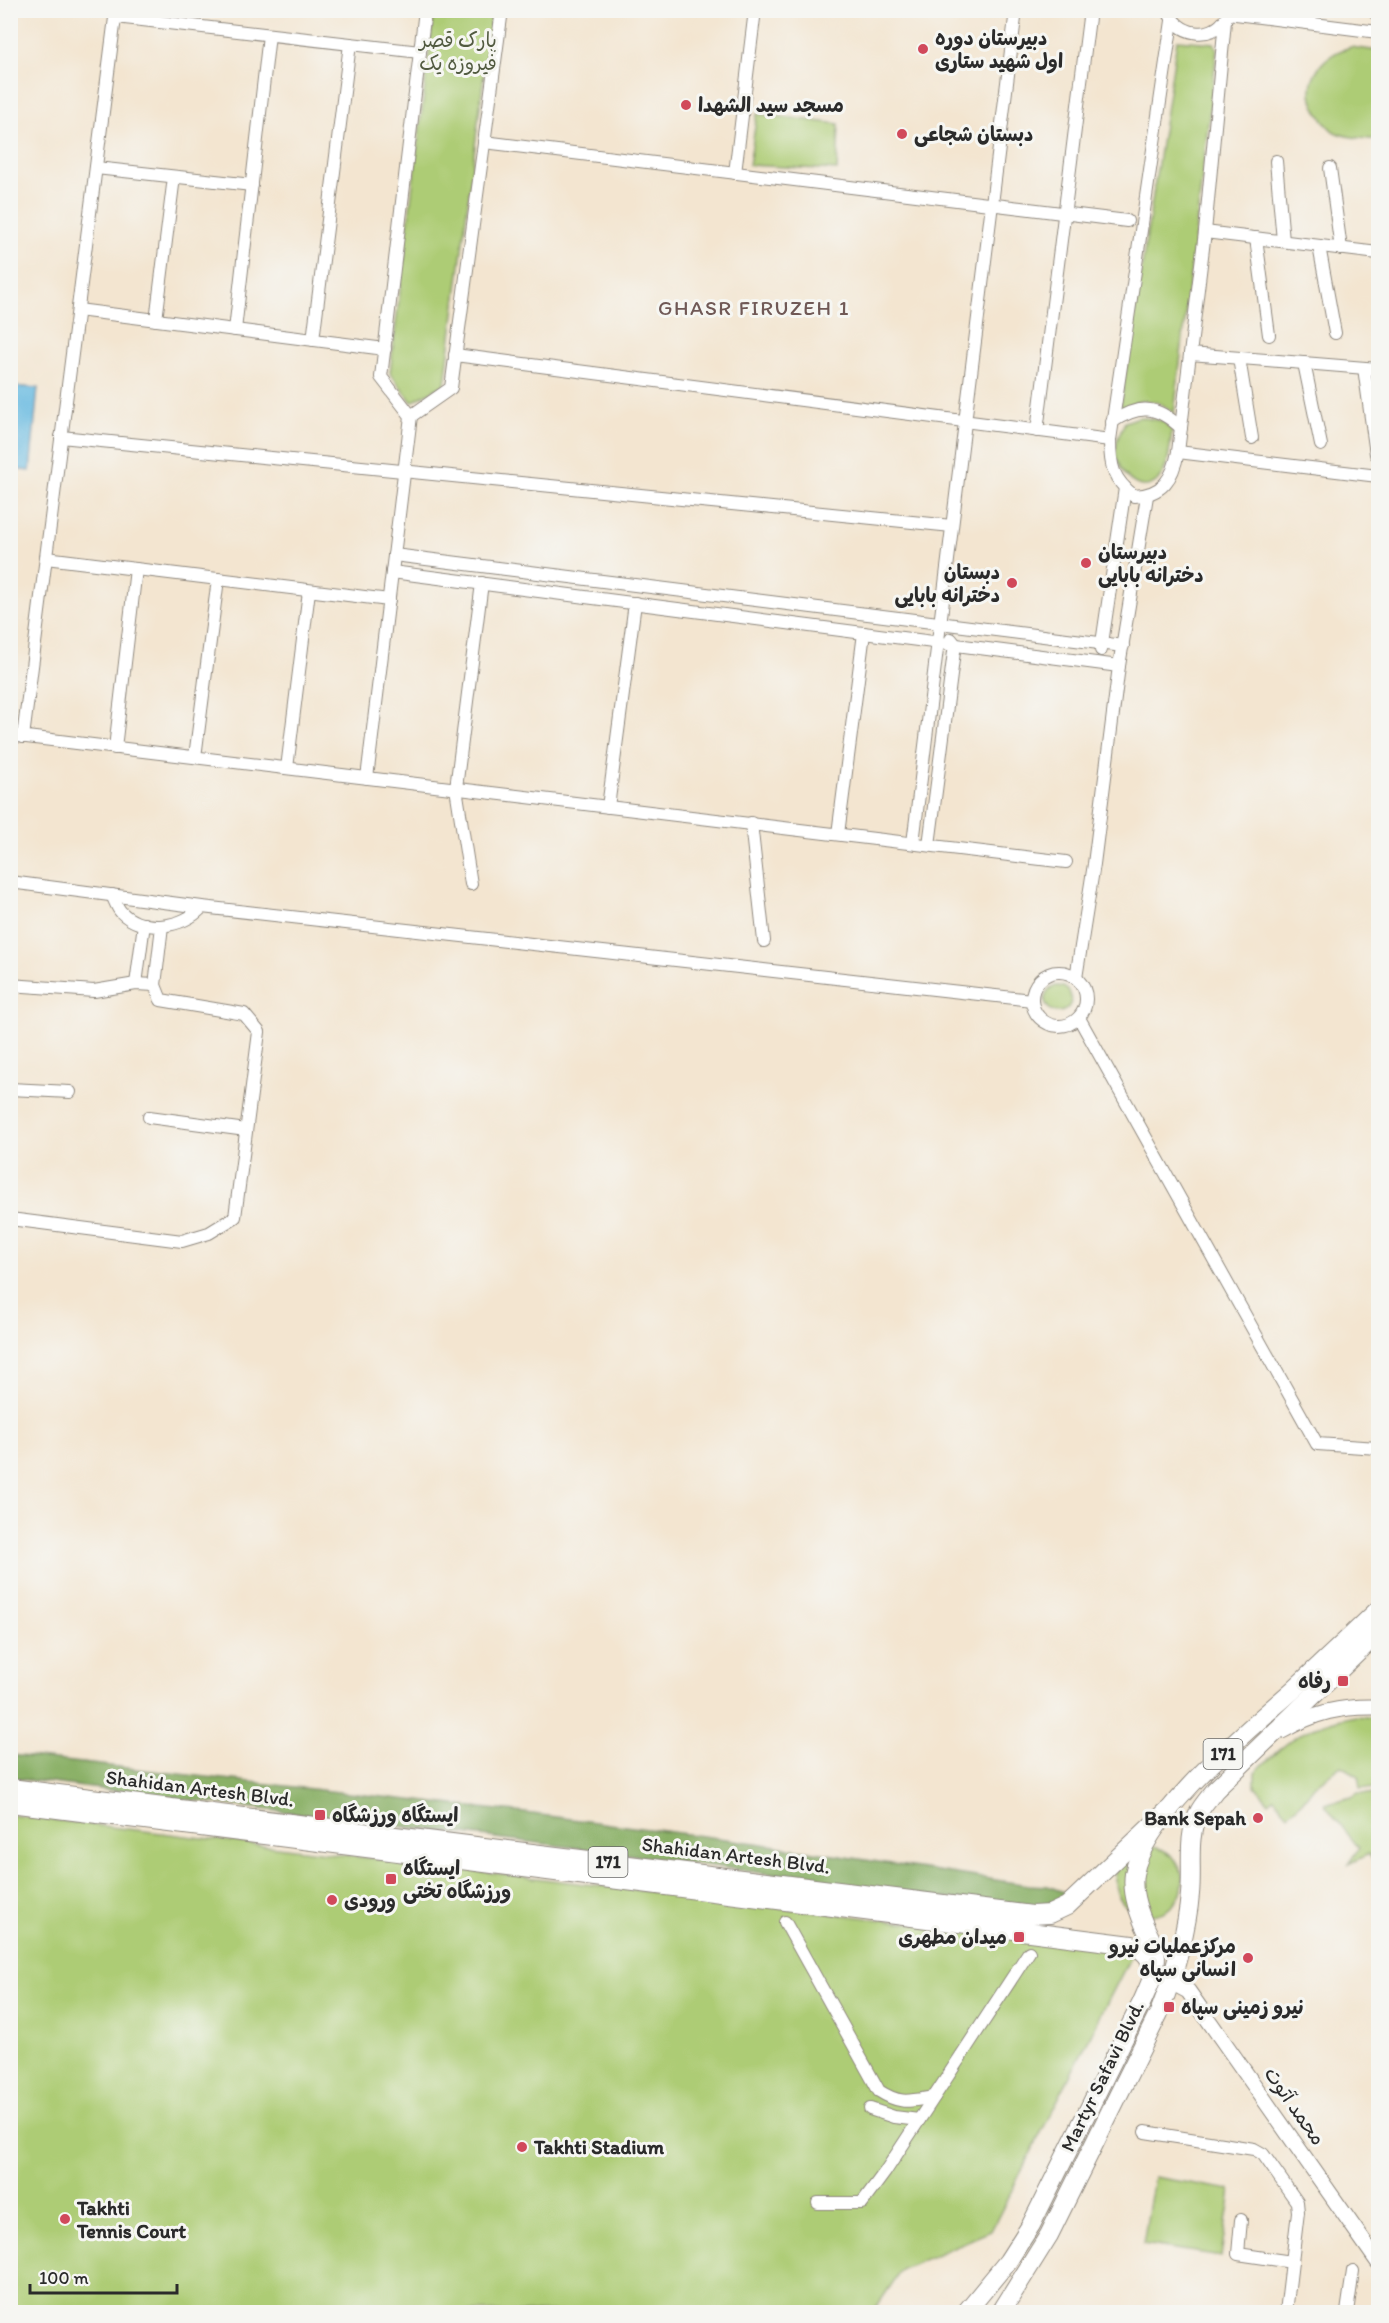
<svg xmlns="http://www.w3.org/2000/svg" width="1389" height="2323" viewBox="0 0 1389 2323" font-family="Itim,'Playpen Sans Arabic',sans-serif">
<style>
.green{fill:#adcc74;stroke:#6c7c50;stroke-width:1.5}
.forest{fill:#8ab066;stroke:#5a6e48;stroke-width:1.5}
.water{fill:#64b8e0;stroke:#487286;stroke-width:1.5}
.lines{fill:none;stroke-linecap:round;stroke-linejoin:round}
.minor-casing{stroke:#8f887e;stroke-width:14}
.tertiary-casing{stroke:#8f887e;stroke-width:17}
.primary-casing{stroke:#8f887e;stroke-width:20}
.minor{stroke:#fff;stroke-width:12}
.tertiary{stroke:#fff;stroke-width:15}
.primary{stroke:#fff;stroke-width:18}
.poi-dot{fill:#d1495b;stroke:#f6f6f2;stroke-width:2}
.labels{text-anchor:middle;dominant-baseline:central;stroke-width:6;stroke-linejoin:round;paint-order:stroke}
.shield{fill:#f6f6f2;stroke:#686867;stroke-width:1.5}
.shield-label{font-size:18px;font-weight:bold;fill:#2b2b2b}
.poi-label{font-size:20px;font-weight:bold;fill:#2b2b2b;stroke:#f6f6f2;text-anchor:start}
.park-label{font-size:20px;fill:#525b41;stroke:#f6f6f2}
.street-label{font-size:20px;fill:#2b2b2b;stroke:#f6f6f2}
.neighbourhood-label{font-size:21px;letter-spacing:1.5px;fill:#705956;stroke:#f6f6f2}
</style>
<rect width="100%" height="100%" fill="#f6f6f2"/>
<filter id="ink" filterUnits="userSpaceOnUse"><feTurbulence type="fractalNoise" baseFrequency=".0167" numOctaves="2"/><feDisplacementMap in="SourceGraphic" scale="12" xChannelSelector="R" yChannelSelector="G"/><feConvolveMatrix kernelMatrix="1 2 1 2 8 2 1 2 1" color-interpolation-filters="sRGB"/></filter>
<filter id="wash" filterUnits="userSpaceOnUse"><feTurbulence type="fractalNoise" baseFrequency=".008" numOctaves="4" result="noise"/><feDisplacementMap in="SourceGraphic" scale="24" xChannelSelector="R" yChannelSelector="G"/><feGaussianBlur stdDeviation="1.35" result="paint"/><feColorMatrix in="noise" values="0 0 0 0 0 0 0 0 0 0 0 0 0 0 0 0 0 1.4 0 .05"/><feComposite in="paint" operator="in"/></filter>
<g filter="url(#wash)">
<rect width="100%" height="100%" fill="#f3e5d0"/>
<g class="green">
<polygon points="434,11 492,11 445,384 412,402 390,373"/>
<path d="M1177,40L1214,43L1217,49L1174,414C1157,396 1141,398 1120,409Z"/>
<path d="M1351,47L1378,51V140C1364,138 1345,138 1333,131C1328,127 1324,121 1321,117C1298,86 1318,56 1351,47Z"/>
<polygon points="757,114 839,124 837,170 749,165"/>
<path d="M1139,417L1163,421L1172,431C1170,446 1169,470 1157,481C1138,497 1118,472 1116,453C1115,442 1120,432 1125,422Z"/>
<circle cx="1058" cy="999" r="13"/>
<path d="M1356,1716L1378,1718V1789L1360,1788L1358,1776L1341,1766L1314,1786L1302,1802L1288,1814L1274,1798L1269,1802L1255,1786V1772C1292,1737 1304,1726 1356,1716Z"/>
<polygon points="1358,1793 1378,1795 1378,1869 1369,1854 1348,1864 1359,1848 1324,1804 1352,1797"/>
<polygon points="11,1815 1134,1950 991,2231 902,2269 873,2312 11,2312"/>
<circle cx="1149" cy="1881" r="34"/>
<polygon points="1154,2177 1231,2190 1221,2256 1143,2244"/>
</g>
<polygon class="forest" points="11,1755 525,1813 756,1843 1028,1885 1048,1886 1066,1893 1047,1910 1024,1909 619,1853 11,1778"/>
<polygon class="water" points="10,386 38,388 30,471 11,469"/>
</g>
<g filter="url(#ink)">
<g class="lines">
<defs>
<g id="minor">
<path d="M1168,10C1176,35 1212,42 1226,18"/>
<polyline points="1375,10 1375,13"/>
<polyline points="1228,13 1378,32"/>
<polyline points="116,17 420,52"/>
<path d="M1172,21L1110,440C1110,467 1113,479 1134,496C1163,495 1173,478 1178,452L1205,232L1225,21"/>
<polyline points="484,142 1127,221"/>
<polyline points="1276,161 1283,241"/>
<polyline points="96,168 252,185"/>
<polyline points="1330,168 1341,249"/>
<polyline points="735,173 755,10"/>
<polyline points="1205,232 1378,253"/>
<polyline points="1256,238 1269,335"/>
<polyline points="1319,246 1335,333"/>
<polyline points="78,310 385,349"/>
<polyline points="156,320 174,177"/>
<polyline points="235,330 269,35"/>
<polyline points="313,340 350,44"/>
<polyline points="1190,354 1378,369"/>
<polyline points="455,355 1110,440"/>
<polyline points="1239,358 1252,438"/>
<polyline points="1304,363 1321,445"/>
<polyline points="1364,368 1376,454"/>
<polyline points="411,416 451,388 502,10"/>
<path d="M1112,422C1139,404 1157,405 1181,428"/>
<polyline points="1037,431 1090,10"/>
<polyline points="61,437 952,526"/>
<polyline points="1178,452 1378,476"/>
<polyline points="394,555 1123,646"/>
<polyline points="46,558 389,600"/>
<polyline points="392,572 1119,666"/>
<polyline points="1101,650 1125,488"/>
<polyline points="10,735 1066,862"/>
<polyline points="23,737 116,10"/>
<polyline points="115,748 136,569"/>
<polyline points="195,757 218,579"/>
<polyline points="287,768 309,591"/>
<polyline points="367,778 411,416 381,377 425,10"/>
<polyline points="608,807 635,603"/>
<polyline points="751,823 764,941"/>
<polyline points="838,834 864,633"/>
<polyline points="913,843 1016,10"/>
<polyline points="929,845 955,644 951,639"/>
<polyline points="10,882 202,907 1032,1000"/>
<polyline points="471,884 456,788 482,583"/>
<path d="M112,895C115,901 117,908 121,912C142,934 184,928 202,907"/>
<circle cx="1059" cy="999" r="27"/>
<polyline points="1076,978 1094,864 1119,666 1147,496"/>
<polyline points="136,984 144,924"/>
<polyline points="10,985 94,991 136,984 155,985 161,1000 244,1014 259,1032 235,1217 209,1233 182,1241 10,1219"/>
<polyline points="155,985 162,926"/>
<polyline points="1079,1018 1317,1444 1378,1448"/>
<polyline points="10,1089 70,1092"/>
<polyline points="149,1117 246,1130"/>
<path d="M785,1922L879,2091C901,2105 909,2101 934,2097"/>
<polyline points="870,2109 894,2117 919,2120"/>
<polyline points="1145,2132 1254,2149 1263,2154 1297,2202 1298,2212 1286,2312"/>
<polyline points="818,2203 862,2203 885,2172 1029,1952"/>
<polyline points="1241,2220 1238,2254 1292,2262"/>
<polyline points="1347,2312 1353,2271"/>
</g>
<g id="tertiary">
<path d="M1282,1731C1315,1712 1341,1706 1378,1707"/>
<polyline points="1171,1982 1188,1991 1378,2262"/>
</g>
<g id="primary">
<polyline points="10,1788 1032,1915 1050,1914 1067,1906 1167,1811"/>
<path d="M10,1803L1132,1945C1148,1952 1151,1959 1153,1976"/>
<path d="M966,2312L1008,2261L1031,2225L1141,2004C1148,1988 1156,1973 1156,1956C1156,1946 1151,1940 1147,1931C1139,1914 1131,1893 1134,1874C1144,1815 1247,1731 1292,1691C1321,1664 1350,1637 1378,1610"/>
<path d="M1001,2312L1049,2235L1159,2013C1173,1977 1187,1932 1190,1894C1193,1866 1186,1838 1199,1812C1203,1804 1210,1797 1215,1790L1378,1633"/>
</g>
</defs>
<use href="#minor" class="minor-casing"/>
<use href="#tertiary" class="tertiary-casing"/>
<use href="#primary" class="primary-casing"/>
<use href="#minor" class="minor"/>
<use href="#tertiary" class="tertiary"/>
<use href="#primary" class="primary"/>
</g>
</g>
<g class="poi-dot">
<circle cx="923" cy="49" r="6"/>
<circle cx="686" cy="105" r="6"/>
<circle cx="902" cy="134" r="6"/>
<circle cx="1086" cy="563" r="6"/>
<circle cx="1012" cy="583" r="6"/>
<rect x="1337" y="1675" width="12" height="12" rx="3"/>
<rect x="314" y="1809" width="12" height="12" rx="3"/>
<circle cx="1258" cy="1818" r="6"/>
<rect x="385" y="1873" width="12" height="12" rx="3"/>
<circle cx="332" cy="1900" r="6"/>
<rect x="1013" y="1931" width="12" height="12" rx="3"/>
<circle cx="1248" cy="1958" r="6"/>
<rect x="1163" y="2001" width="12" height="12" rx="3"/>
<circle cx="522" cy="2147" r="6"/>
<circle cx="65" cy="2219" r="6"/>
</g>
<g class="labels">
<g class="shield">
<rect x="1203.5" y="1739" width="39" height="30" rx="4.5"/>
<rect x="588.5" y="1847" width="39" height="30" rx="4.5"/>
</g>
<g class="shield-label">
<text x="1223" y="1754">171</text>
<text x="608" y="1862">171</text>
</g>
<g class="poi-label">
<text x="935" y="38">دبیرستان دوره<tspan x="935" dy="23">اول شهید ستاری</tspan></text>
<text x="698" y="105">مسجد سید الشهدا</text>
<text x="914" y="134">دبستان شجاعی</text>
<text x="1098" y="552">دبیرستان<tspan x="1098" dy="23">دخترانه بابایی</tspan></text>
<text x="1000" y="572" text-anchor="end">دبستان<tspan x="1000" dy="23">دخترانه بابایی</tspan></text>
<text x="1331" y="1681" text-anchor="end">رفاه</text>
<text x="332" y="1815">ایستگاه ورزشگاه</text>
<text x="1246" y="1818" text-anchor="end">Bank Sepah</text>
<text x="403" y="1868">ایستگاه<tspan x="403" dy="23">ورزشگاه تختی</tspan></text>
<text x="344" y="1900">ورودی</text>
<text x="1007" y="1937" text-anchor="end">میدان مطهری</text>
<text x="1236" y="1946" text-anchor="end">مرکزعملیات نیرو<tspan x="1236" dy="23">انسانی سپاه</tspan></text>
<text x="1181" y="2007">نیرو زمینی سپاه</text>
<text x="534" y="2147">Takhti Stadium</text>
<text x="77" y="2208">Takhti<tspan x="77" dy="23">Tennis Court</tspan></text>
</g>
<g class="park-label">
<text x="458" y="40">پارک قصر<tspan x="458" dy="23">فیروزه یک</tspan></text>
</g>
<g class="street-label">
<text transform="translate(200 1788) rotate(7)">Shahidan Artesh Blvd.</text>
<text transform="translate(736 1855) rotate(7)">Shahidan Artesh Blvd.</text>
<text transform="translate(1102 2076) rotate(-64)">Martyr Safavi Blvd.</text>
<text transform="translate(1295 2106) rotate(55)">محمد آتوت</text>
</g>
<g class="neighbourhood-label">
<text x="754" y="307">GHASR FIRUZEH 1</text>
</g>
</g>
<rect width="1389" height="2323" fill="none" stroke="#f6f6f2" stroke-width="36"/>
<path d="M30 2284v9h147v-9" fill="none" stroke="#2b2b2b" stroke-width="3"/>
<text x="39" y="2284" font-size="18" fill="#2b2b2b" stroke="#f6f6f2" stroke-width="4.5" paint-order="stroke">100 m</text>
</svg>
